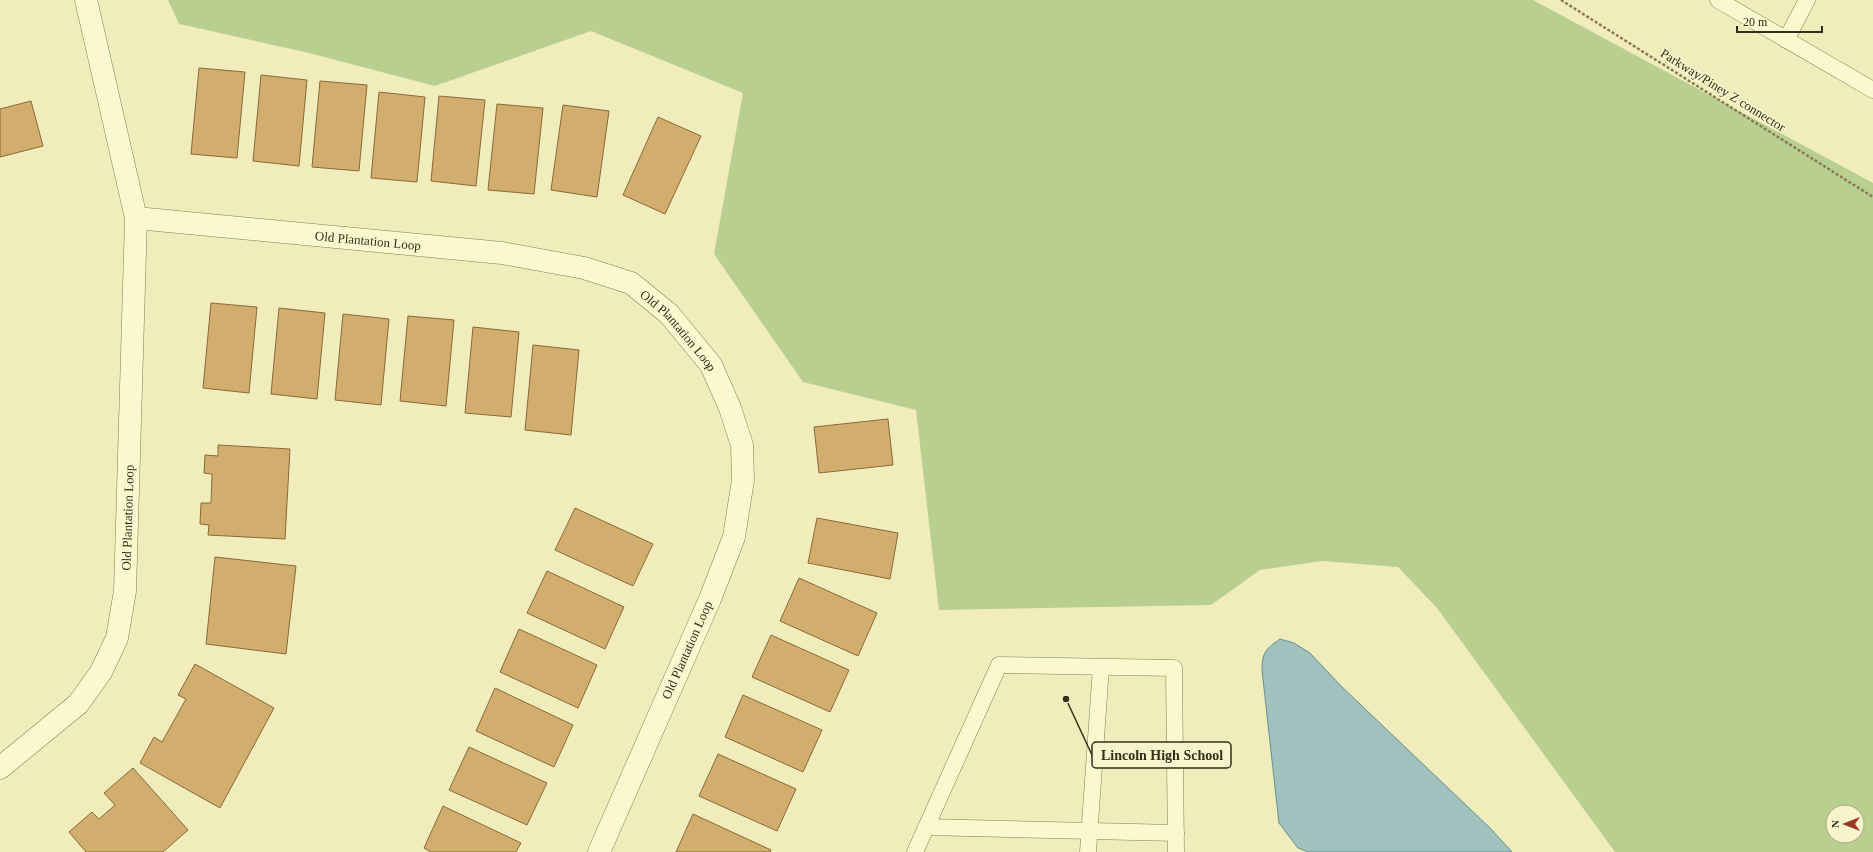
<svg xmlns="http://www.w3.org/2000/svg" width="1873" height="852" viewBox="0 0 1873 852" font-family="Georgia,serif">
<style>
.green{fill:#b9cf8f;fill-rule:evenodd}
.water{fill:#a0c1be;stroke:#678f8d}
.building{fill:#d1ad6e;stroke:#896a38}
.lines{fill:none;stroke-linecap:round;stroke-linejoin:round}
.lane-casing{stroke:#887b54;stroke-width:17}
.street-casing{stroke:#887b54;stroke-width:23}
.path{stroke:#887b54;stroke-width:2.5;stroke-dasharray:3 2;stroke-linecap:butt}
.lane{stroke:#fbf7ce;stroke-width:16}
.street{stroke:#fbf7ce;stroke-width:22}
.labels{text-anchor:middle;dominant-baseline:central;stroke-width:3.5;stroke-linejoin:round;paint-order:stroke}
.street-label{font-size:13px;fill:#362e1a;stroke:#f7f4cb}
.leader{fill:none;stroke:#362e1a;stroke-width:1.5}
.callout-dot{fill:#362e1a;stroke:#f7f4cb;stroke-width:1.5}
.callout{fill:#f7f4cb;stroke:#362e1a;stroke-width:1.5}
.callout-label{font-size:14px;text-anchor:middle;font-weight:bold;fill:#362e1a}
</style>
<rect width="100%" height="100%" fill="#f0ecbb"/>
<path class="green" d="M168,0H1533L1873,183V852H1615L1437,608L1398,567L1322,561L1260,570L1211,605L939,610L916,410L803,382L714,254L743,93L591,31L435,86L305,52L179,24ZM1833,812H1857V836H1833Z"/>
<path class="water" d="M1280,639L1294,643L1310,653L1341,686L1490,828L1512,852H1308L1298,848L1279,823L1262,670C1262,652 1266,649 1280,639Z"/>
<g class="building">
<polygon points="199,68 245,72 237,158 191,154"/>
<polygon points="261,75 307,80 299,166 253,161"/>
<polygon points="320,81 367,85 359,171 312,167"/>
<polygon points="379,92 425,97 417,182 371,178"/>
<polygon points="439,96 485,100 476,186 431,181"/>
<polygon points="31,101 43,146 0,157 0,109"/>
<polygon points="497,104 543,108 534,194 488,190"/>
<polygon points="563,105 609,111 597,197 551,190"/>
<polygon points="658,117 701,136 665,214 623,195"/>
<polygon points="211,303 257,307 249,393 203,388"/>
<polygon points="279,308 325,313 317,399 271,394"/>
<polygon points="343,314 389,319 381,405 335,400"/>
<polygon points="408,316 454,320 446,406 400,401"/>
<polygon points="473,327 519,332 511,417 465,413"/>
<polygon points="533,345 579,350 571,435 525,430"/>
<polygon points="888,419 893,465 819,473 814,427"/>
<polygon points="218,445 290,449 285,539 208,535 209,525 200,524 201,503 211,503 212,474 204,473 205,455 218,456"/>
<polygon points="575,508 653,544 633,586 555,550"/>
<polygon points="817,518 898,533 890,579 808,563"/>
<polygon points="215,557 296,566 286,654 206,644"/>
<polygon points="547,571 624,607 605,649 527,613"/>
<polygon points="799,578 877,613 858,656 780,621"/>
<polygon points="519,629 597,665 578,708 500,672"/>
<polygon points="771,635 849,670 830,712 752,677"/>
<polygon points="195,664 274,708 220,808 140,763 154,737 162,742 186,699 178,695"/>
<polygon points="495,688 573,725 554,767 476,731"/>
<polygon points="743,695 822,730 803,772 725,737"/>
<polygon points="469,747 547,783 527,825 449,790"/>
<polygon points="718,754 796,789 777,831 699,796"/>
<polygon points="133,768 188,830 163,852 86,852 69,832 92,812 99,819 115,805 104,793"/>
<polygon points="443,806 521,843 516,852 431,852 424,848"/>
<polygon points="693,814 771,850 770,852 676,852"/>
</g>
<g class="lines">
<defs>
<g id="lane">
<polyline points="1718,0 1873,90"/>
<polyline points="1786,40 1807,0"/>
<polyline points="926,827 1176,833"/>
<polyline points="915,852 999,665 1174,668 1176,852"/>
<polyline points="1088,852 1101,667"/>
</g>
<g id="street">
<path id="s1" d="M136,218L502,253L584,268L631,283L669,314L711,365L730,408L742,445L743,480L734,537L710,599L599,852"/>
<path id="s2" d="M0,768L78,704L101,672L117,638L125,591L136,218L86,0"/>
</g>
</defs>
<use href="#lane" class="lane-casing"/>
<use href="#street" class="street-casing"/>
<polyline class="path" points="1561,0 1873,197"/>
<use href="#lane" class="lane"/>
<use href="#street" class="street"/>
</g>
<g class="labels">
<g class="street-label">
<text transform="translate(1723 90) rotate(32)">Parkway/Piney Z connector</text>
<text stroke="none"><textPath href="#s1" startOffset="233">Old Plantation Loop</textPath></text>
<text stroke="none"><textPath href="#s1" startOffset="568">Old Plantation Loop</textPath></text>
<text stroke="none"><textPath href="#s2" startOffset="299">Old Plantation Loop</textPath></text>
<text transform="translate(687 650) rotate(-66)">Old Plantation Loop</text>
</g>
</g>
<path class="leader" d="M1066 699L1092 755"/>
<circle class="callout-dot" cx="1066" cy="699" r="4"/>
<rect class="callout" x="1092" y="742" width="139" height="26" rx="4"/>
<g class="callout-label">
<text x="1162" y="760">Lincoln High School</text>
</g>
<g transform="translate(1845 824) rotate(270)"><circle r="19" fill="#f7f4cb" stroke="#aaa584"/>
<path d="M0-3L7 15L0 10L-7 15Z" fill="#9b3a20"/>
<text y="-6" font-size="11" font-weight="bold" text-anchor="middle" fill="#362e1a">N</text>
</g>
<path d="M1737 26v6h85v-6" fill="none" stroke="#362e1a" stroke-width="2"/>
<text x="1743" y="26" font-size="12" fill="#362e1a" stroke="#f7f4cb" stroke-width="3" paint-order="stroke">20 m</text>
</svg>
